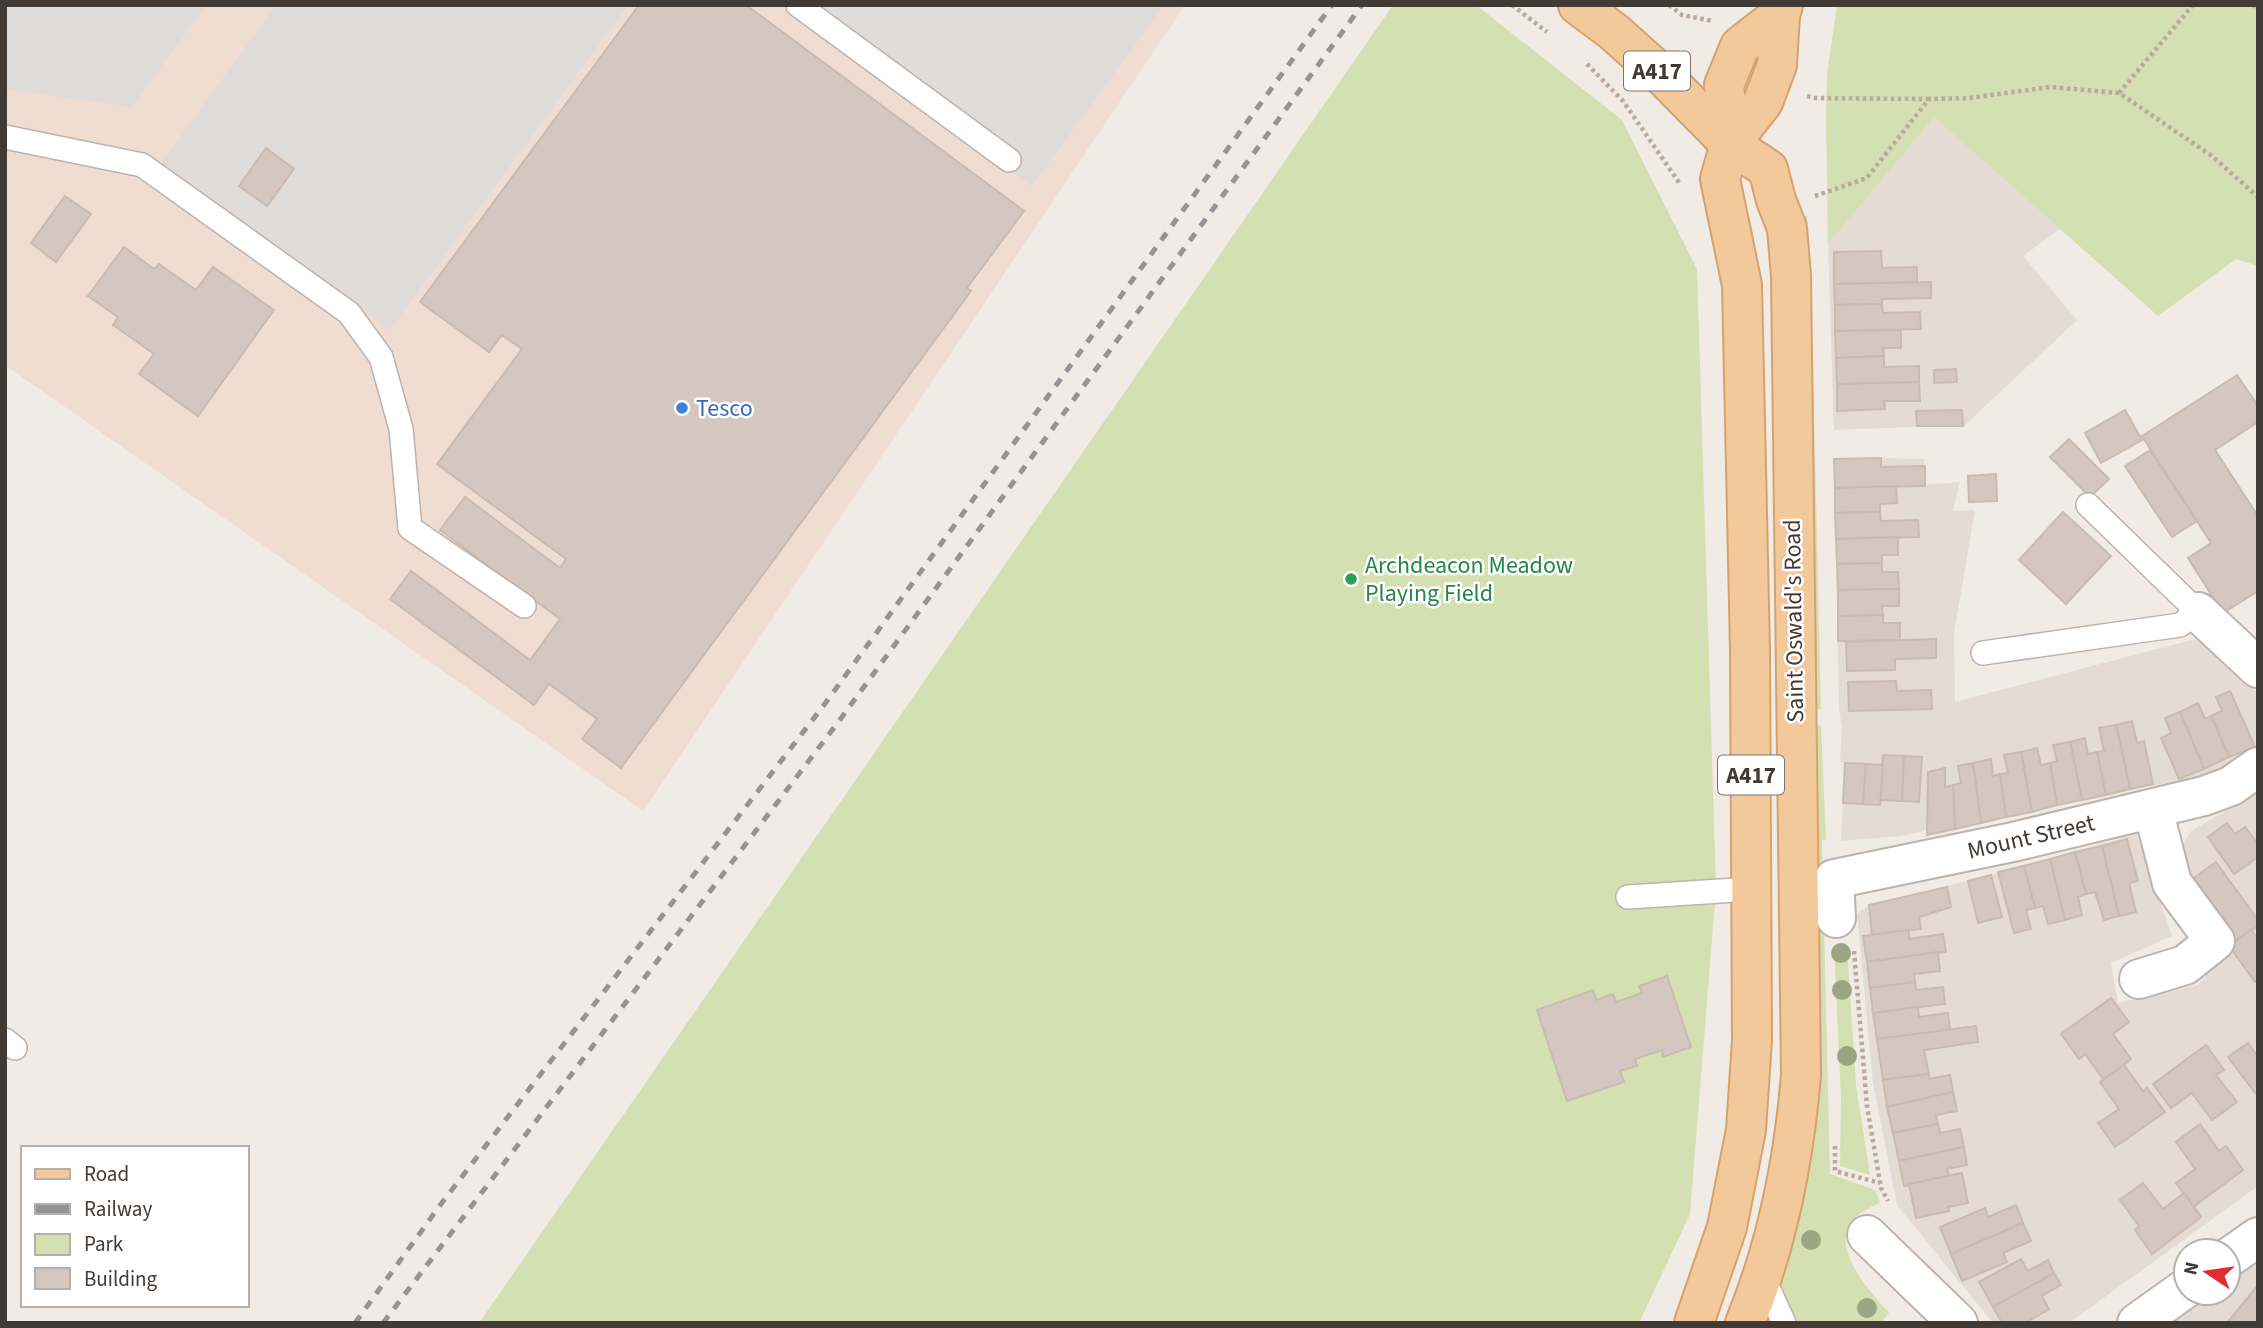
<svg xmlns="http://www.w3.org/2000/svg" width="2263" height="1328" viewBox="0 0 2263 1328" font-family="'Source Sans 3',sans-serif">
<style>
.residential{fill:#e4dbd4}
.commercial{fill:#f0ddd2}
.green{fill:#d5e0b2}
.parking{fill:#dfdcda}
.building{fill:#d4c7bf;stroke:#cabbb0;stroke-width:2}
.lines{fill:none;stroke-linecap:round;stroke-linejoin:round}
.service-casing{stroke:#beb3ac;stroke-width:26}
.minor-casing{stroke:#beb3ac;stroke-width:42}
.primary-casing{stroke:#d5a26e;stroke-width:42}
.path{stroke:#bba99c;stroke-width:4.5;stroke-dasharray:3.5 3.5;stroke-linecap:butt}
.service{stroke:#fff;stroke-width:23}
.minor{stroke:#fff;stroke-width:38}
.primary{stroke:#f3c99c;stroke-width:38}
.rail{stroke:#949494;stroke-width:5;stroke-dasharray:9 9;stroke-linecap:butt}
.tree{fill:#9aa681}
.shop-dot{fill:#3f7fe0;stroke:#fff;stroke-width:2.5}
.leisure-dot{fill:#2e9e5b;stroke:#fff;stroke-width:2.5}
.labels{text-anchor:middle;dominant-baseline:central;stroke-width:5;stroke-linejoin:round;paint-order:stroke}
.shield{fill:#fff;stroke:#7b7572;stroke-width:2}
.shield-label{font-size:23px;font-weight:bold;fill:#423a35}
.shop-label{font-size:24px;fill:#366cbe;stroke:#fff;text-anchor:start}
.leisure-label{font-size:24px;fill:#27864d;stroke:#fff;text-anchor:start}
.street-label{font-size:24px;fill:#423a35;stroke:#fff}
</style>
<rect width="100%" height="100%" fill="#f0ebe5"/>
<g class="residential">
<polygon points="1934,116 2060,229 2023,256 2077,320 1965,425 1834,430 1828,244"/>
<polygon points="1881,458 1924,459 1925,485 1960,482 1953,511 1975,510 1954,633 1955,702 2207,636 2258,694 2258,749 2217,773 1900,836 1841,841 1845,763 1840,762 1842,727 1839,709 1834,459"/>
<polygon points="2258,792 2258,1186 2069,1323 1993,1323 1897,1205 1873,1083 1857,914 1869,905 1991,875 2137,834 2172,936 2111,963 2118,1003 2198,985 2234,944 2184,874 2178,852 2191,831"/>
<polygon points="2258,1254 2258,1323 2166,1323 2206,1293 2228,1293 2228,1276"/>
</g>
<polygon class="commercial" points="5,5 1185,5 643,811 5,365"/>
<g class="green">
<polygon points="1393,5 1476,5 1622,120 1697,269 1716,889 1690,1214 1639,1323 479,1323"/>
<polygon points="1837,5 2258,5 2258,266 2236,259 2158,316 1934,117 1828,244 1826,118 1827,74"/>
<polygon points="1801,216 1807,216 1811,283 1821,709 1814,709"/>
<path d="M1821,725L1826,840H1822L1830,1174L1875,1190L1880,1202C1873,1207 1862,1211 1856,1217C1826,1246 1870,1291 1889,1313L1881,1323H1798L1780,1287V1278L1793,1241L1814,1146L1820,1079L1814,726Z"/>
<polygon points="1834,947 1847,947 1856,1085 1870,1175 1840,1166 1841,1097"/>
</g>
<g class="parking">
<polygon points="5,5 206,5 132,107 5,89"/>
<polygon points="276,5 628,5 390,330 161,163"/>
<polygon points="784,5 1164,5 1032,186"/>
</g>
<g class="building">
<polygon points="639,5 746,5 1024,211 967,288 971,291 621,768 582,739 597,719 549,684 534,705 390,599 411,571 530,660 560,619 440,530 465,497 560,568 566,559 437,464 522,349 502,335 489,352 420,302"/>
<polygon points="266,148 294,169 267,206 239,186"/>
<polygon points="65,196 91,214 56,262 31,243"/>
<polygon points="124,247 154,269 159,264 196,290 213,267 274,310 198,416 139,374 154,354 113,325 118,317 88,296"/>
<polygon points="1881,251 1882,268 1917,267 1917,282 1834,284 1834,252"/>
<polygon points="1931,282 1931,298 1882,299 1882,304 1835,305 1834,284"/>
<polygon points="1882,304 1883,313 1920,312 1921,329 1835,331 1835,305"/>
<polygon points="1901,330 1901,348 1883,348 1884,356 1836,358 1835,331"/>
<polygon points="1884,356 1884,367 1919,366 1919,382 1837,384 1836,358"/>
<polygon points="1956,369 1957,382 1934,383 1934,370"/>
<polygon points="2237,375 2258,406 2258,422 2215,450 2258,516 2258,591 2223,613 2188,558 2211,543 2142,436"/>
<polygon points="1919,382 1920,401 1884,401 1885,409 1837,411 1837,384"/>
<polygon points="1962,410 1963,426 1917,426 1916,411"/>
<polygon points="2125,410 2142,440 2101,463 2085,433"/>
<polygon points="2069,439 2109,479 2090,497 2050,457"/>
<polygon points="2150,450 2197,521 2172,537 2125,466"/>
<polygon points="1881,458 1881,467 1925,466 1925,486 1835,488 1834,459"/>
<polygon points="1996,474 1997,501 1969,502 1968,476"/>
<polygon points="1896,486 1897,503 1880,504 1880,512 1835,513 1835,488"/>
<polygon points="1880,512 1881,521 1918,520 1919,537 1836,539 1835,513"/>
<polygon points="2063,512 2111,556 2066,604 2019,560"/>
<polygon points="1898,537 1898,555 1882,555 1882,563 1837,564 1836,539"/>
<polygon points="1882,563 1882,572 1898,572 1899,589 1838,590 1837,564"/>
<polygon points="1899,589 1899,606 1882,606 1883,615 1838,616 1838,590"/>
<polygon points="1883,615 1883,623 1900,623 1900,640 1838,641 1838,616"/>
<polygon points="1936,639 1936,658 1895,659 1895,670 1847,671 1846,642"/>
<polygon points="1896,681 1897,691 1931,690 1932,709 1849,711 1848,682"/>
<polygon points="2230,691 2255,747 2229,757 2211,716 2222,711 2216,697"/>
<polygon points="2198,703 2205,719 2211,716 2229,757 2204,769 2180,712"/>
<polygon points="2180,712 2204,769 2179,779 2161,738 2171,733 2165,718"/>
<polygon points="2132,721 2137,743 2144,741 2153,784 2130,789 2116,725"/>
<polygon points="2116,725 2130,789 2106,795 2097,752 2104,751 2099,728"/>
<polygon points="2085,738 2088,754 2097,752 2106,795 2082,800 2070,742"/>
<polygon points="2070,742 2082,800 2057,805 2050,763 2057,761 2053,745"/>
<polygon points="2037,748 2041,765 2050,763 2057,805 2032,812 2021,752"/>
<polygon points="2021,752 2032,812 2006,817 2000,774 2008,773 2004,755"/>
<polygon points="1883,755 1904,756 1902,801 1880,800"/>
<polygon points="1904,756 1922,757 1919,802 1902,801"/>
<polygon points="1991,759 1993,776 2000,774 2006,817 1981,823 1973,763"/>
<polygon points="1845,763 1866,764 1863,804 1843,803"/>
<polygon points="1973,763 1981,823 1955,829 1953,785 1961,783 1958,766"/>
<polygon points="1866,764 1883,765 1880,805 1863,804"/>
<polygon points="1945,768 1945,787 1953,785 1955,829 1927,835 1928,772"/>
<polygon points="2227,823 2235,834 2245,827 2258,844 2258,857 2234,874 2208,837"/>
<polygon points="2127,839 2138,881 2129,883 2136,912 2119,916 2102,846"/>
<polygon points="2102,846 2119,916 2104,920 2095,892 2086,894 2075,852"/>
<polygon points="2075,852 2086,894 2078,897 2082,915 2065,920 2050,859"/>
<polygon points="2050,859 2065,920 2048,924 2043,906 2035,908 2024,866"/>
<polygon points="2216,862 2258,920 2258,926 2234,943 2190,881"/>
<polygon points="2024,866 2035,908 2026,910 2031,929 2014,933 1998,872"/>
<polygon points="1991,875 2002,917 1978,923 1968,881"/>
<polygon points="1947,887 1951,907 1919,917 1921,929 1872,935 1869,905"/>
<polygon points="1909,930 1909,939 1943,934 1946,952 1867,962 1863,936"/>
<polygon points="2251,930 2258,939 2258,980 2255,982 2229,946"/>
<polygon points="1938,952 1940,971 1914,974 1915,982 1870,988 1867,962"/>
<polygon points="1667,976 1691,1047 1663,1057 1662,1050 1635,1059 1637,1066 1620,1071 1624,1082 1567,1101 1537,1010 1593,990 1596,1000 1613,994 1616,1002 1642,993 1639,986"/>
<polygon points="1915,982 1916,990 1943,987 1945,1004 1873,1013 1870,988"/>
<polygon points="2111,998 2129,1022 2113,1034 2131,1059 2104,1080 2085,1054 2079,1059 2061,1034"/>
<polygon points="1918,1007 1919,1017 1948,1013 1950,1030 1877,1039 1873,1013"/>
<polygon points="1976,1026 1978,1042 1924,1050 1929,1074 1883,1080 1877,1039"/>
<polygon points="2248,1043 2255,1053 2258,1051 2258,1091 2255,1093 2228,1057"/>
<polygon points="2206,1045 2224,1070 2216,1075 2237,1102 2212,1120 2192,1093 2171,1108 2153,1084"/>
<polygon points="2124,1065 2143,1091 2147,1088 2165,1112 2115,1147 2098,1123 2119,1109 2100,1082"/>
<polygon points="1929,1074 1929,1079 1950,1075 1953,1092 1887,1107 1883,1080"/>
<polygon points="1953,1092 1957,1111 1936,1115 1938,1124 1893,1133 1887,1107"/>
<polygon points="1938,1124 1940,1133 1960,1129 1964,1147 1899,1161 1893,1133"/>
<polygon points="2200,1124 2219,1151 2226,1146 2243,1170 2193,1207 2176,1183 2195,1169 2176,1142"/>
<polygon points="1964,1147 1967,1165 1947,1169 1949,1176 1904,1186 1899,1161"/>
<polygon points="1962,1173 1968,1203 1948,1207 1949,1211 1916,1218 1909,1184"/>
<polygon points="2143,1183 2163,1209 2184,1193 2201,1217 2152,1254 2135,1230 2139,1226 2120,1200"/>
<polygon points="2016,1205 2023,1223 1951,1254 1940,1227 1985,1208 1988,1217"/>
<polygon points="2023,1223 2031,1241 2003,1253 2007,1262 1962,1281 1951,1254"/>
<polygon points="2021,1259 2028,1271 2048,1260 2054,1273 1993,1307 1979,1282"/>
<polygon points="2054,1273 2061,1285 2042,1296 2049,1309 2025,1323 2002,1323 1993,1307"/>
<polygon points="2258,1285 2258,1323 2227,1323"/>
</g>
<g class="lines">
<defs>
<g id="service">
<polyline points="798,5 1009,160"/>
<polyline points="5,137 142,165 349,313 381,357 401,429 410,528 524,606"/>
<polyline points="1983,653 2180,625 2198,612 2088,505"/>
<polyline points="1628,897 1751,889"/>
<polyline points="5,1040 15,1048"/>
<polyline points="1763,1277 1784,1323"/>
</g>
<g id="minor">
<polyline points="2198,612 2258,668"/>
<polyline points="1836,918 1834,879 2013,842 2204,796 2231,786 2258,767"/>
<polyline points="2139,979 2185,965 2215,941 2172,883 2153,809"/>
<polyline points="1867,1235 1958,1323"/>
<polyline points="2228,1258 2258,1237"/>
<polyline points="2137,1323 2186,1288"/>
</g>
<g id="primary">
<path d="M1578,5L1614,32L1662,75L1730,144L1768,169L1776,200L1787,228L1791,276L1801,1075C1794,1160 1778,1243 1745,1323"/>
<polyline points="1730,144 1724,85 1740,46 1780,15"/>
<polyline points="1694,1323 1727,1227 1746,1130 1752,1040 1750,650 1742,285 1720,179 1730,144 1763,102 1777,65 1780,15 1783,5"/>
</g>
</defs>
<use href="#service" class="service-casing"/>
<use href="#minor" class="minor-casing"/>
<use href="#primary" class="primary-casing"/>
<g class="path">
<polyline points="1512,5 1547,32"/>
<polyline points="1669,5 1682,15 1713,21"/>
<polyline points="2253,5 2258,9"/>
<polyline points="1587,64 1623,101 1680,184"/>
<polyline points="2119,93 2193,5"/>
<polyline points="1807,96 1815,98 1929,99"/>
<polyline points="1815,196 1867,178 1929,99 1969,98 2050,87 2119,93 2212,156 2258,197"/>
<polyline points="1854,951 1867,1106 1881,1188 1888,1201"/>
<polyline points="1835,1146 1835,1171 1880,1183"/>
</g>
<use href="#service" class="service"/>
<use href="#minor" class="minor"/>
<use href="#primary" class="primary"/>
<g class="rail">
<polyline points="355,1323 441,1204 824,705 1332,5"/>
<polyline points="383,1323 839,721 1362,5"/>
</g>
</g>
<g class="tree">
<circle cx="1841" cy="953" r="10"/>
<circle cx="1842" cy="990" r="10"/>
<circle cx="1847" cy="1056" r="10"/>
<circle cx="1811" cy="1240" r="10"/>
<circle cx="1867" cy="1308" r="10"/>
</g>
<circle class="shop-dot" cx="682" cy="408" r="7"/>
<circle class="leisure-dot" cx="1351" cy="579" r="7"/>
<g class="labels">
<g class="shield">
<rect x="1624" y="51.5" width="66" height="39" rx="5"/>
<rect x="1718" y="755.5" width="66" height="39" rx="5"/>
</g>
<g class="shield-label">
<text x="1657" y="71">A417</text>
<text x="1751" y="775">A417</text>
</g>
<g class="shop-label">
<text x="696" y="408">Tesco</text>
</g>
<g class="leisure-label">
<text x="1365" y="565">Archdeacon Meadow<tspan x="1365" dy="28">Playing Field</tspan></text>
</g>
<g class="street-label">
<text transform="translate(1794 621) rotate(-91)">Saint Oswald's Road</text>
<text transform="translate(2031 837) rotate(-13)">Mount Street</text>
</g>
</g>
<rect width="2263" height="1328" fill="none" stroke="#423a35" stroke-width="14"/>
<rect x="21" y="1146" width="228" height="161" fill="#ffffff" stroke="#b3b0ae" stroke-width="2"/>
<rect x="35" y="1169" width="35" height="10" fill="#f3c99c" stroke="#b3b0ae" stroke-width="2"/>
<text x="84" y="1181" font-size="21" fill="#423a35">Road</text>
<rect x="35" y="1204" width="35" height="10" fill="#949494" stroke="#b3b0ae" stroke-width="2"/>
<text x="84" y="1216" font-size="21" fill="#423a35">Railway</text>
<rect x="35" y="1234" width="35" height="21" fill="#d5e0b2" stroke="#b3b0ae" stroke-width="2"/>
<text x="84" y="1251" font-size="21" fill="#423a35">Park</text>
<rect x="35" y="1268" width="35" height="21" fill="#d4c7bf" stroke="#b3b0ae" stroke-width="2"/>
<text x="84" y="1286" font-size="21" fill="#423a35">Building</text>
<g transform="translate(2207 1272) rotate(283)"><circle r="33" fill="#ffffff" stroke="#b3b0ae" stroke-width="2"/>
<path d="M0-5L12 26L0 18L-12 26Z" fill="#e22b33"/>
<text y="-10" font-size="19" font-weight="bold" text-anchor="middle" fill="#423a35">N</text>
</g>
</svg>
